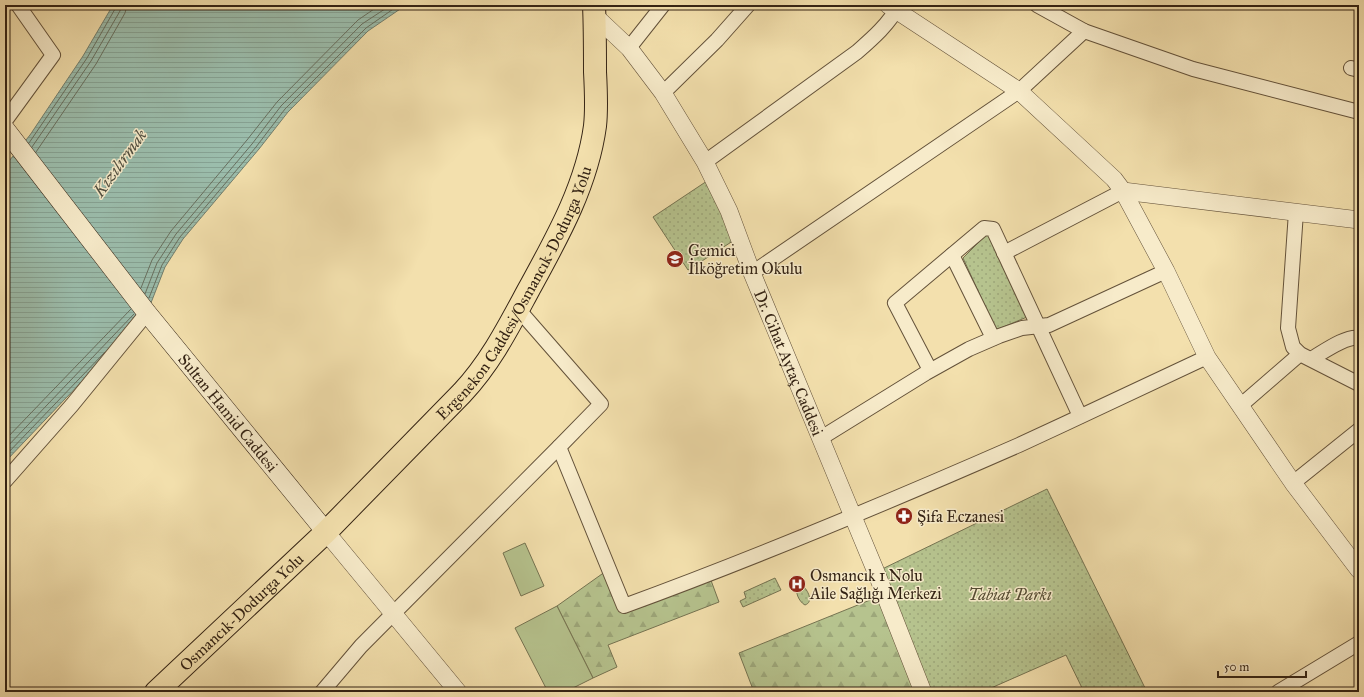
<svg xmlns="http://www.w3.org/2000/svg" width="1364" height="697" viewBox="0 0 1364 697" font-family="'IM FELL Great Primer',serif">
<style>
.grass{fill:url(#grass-dots);stroke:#757351}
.forest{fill:url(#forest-firs);stroke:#757351}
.pitch{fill:#b6c38e;stroke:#757351}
.water{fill:url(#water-rules);stroke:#727f6f}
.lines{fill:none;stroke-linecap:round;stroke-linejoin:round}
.shore{stroke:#687060;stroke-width:1}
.minor-casing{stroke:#64523a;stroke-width:16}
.tertiary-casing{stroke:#64523a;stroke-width:18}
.secondary-casing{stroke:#342314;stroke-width:20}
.primary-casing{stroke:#342314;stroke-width:24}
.minor{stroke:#f7ebca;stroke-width:14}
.tertiary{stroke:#f7ebca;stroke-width:17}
.secondary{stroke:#f7ebca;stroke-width:19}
.primary{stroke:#f3e0ad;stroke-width:22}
.labels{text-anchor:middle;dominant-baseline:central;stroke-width:3;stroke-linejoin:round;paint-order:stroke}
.poi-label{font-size:16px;fill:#342314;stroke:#f7ebca;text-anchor:start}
.street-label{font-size:16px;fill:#342314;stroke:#f7ebca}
.park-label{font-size:16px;font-style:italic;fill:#544b32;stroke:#f7ebca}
.water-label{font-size:17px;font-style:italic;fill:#535142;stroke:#f7ebca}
</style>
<defs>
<pattern id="grass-dots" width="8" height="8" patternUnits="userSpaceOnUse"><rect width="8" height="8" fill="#b6c38e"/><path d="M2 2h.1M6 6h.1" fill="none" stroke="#9da77a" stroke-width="1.8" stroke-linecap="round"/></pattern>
<pattern id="forest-firs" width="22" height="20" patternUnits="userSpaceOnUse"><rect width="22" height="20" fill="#b6c38e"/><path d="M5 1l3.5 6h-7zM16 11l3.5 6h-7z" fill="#9da77a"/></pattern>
<pattern id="water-rules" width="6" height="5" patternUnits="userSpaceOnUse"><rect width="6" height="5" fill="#9bbdac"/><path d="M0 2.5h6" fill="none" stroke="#86a293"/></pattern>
</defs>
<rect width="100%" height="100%" fill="#f3e0ad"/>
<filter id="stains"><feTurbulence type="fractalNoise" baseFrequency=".005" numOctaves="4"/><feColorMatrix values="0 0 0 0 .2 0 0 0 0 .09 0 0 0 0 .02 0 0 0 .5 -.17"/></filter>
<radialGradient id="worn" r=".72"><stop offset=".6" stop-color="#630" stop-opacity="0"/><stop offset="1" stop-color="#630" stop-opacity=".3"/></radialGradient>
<g class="grass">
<polygon points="713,177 739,237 688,270 653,217"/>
<polygon points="987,234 990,236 1027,317 996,330 963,258"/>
<polygon points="1047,489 1147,692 1084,692 1066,655 982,692 923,692 876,572"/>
<polygon points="775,578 781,590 743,607 740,601 746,598 744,592"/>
<path d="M798,585H802C808,590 814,602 805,605C799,602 794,591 798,585Z"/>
</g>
<g class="forest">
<polygon points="609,569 624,606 709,575 719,602 608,645 617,667 593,678 557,606"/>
<polygon points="885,594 923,692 754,692 739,653"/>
</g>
<g class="pitch">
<polygon points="525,543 544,586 521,596 503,553"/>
<polygon points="557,606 593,678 565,692 548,692 515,628"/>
</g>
<polygon class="water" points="113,5 406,5 368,31 288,112 259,149 183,239 165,267 147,313 5,462 5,166 30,135 83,56"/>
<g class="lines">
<g class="shore">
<polyline points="29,143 87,58 115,9 116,5"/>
<polyline points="32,147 91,61 120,11 121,5"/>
<polyline points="36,152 96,64 125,13 127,5"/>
<polyline points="141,288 152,260 171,231 247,140 277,102 358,20 380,5"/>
<polyline points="145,294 157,263 176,234 252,144 281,106 362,24 391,5"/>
<polyline points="149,298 162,265 180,237 256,147 285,109 366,28 399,5"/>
<polyline points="5,440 131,309"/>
<polyline points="5,449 134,314"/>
<polyline points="5,456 105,352"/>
</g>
<defs>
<g id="minor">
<polyline points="1037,5 1084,31 1193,69 1359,112"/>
<polyline points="629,48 663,5"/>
<polyline points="1351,68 1359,70"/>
<polyline points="663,93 717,40 748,5"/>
<polyline points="5,121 53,55 18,5"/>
<path d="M705,162L857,52C873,38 889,24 899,5"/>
<polyline points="1296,212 1288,328 1293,347 1300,354 1359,384"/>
<polyline points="1004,253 1123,191"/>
<polyline points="952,255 993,338"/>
<polyline points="752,273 1019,91 1084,31"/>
<path d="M1311,359C1322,353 1346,335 1359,338"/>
<polyline points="930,370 895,303 984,228 993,229 1080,416"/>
<polyline points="1240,406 1300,354"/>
<polyline points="821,438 926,373 969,349 999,336 1022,328 1049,325 1166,271"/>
<path d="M559,447L624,606C758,557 889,502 1019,445C1082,416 1145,386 1207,357"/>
<polyline points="5,481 72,405 147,313"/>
<polyline points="1293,483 1359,430"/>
<polyline points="322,692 361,646 559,447 601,404 518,309"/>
<polyline points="1278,692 1359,643"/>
</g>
<g id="tertiary">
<polyline points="888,5 1019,91 1114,179 1123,191 1166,271 1207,357 1293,483 1359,570"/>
<path id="s1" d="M594,15L629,48L663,93L705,162L729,211L752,273L876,572L923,692"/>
<polyline points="1123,191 1359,220"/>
<polyline points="326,532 458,692"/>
</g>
<g id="secondary">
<path id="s2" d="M5,129L147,313L326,532"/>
</g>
<g id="primary">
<path id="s3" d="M156,692L326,532L462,393C491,362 509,326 529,289C557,238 587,185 595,126C597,108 596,90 595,72C595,50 595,27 594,5"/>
</g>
</defs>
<use href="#minor" class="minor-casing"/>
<use href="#tertiary" class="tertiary-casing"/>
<use href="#secondary" class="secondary-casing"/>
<use href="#primary" class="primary-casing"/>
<use href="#minor" class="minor"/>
<use href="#tertiary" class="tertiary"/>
<use href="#secondary" class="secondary"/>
<use href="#primary" class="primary"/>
</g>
<defs>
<symbol id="school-disc" viewBox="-11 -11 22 22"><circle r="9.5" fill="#8f2418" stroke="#f7ebca"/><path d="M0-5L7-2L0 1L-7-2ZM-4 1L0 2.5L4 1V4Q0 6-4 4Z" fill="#fff"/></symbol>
<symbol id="pharmacy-disc" viewBox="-11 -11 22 22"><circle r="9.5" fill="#8f2418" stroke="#f7ebca"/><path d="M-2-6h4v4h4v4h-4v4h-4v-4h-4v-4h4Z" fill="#fff"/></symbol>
<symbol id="hospital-disc" viewBox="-11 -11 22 22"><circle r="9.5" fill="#8f2418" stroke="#f7ebca"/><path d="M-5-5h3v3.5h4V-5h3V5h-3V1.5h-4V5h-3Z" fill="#fff"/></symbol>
</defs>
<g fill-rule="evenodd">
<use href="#school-disc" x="665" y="249" width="20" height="20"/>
<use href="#pharmacy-disc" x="894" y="506" width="20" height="20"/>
<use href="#hospital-disc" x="787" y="574" width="20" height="20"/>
</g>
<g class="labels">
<g class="poi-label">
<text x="688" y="250">Gemici<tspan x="688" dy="18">İlköğretim Okulu</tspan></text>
<text x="917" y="516">Şifa Eczanesi</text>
<text x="810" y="575">Osmancık 1 Nolu<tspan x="810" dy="18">Aile Sağlığı Merkezi</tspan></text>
</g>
<g class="street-label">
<text stroke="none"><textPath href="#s3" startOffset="541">Ergenekon Caddesi/Osmancık-Dodurga Yolu</textPath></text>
<text stroke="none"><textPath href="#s1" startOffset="403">Dr. Cihat Aytaç Caddesi</textPath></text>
<text stroke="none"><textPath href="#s2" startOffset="361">Sultan Hamid Caddesi</textPath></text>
<text stroke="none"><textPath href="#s3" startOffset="117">Osmancık-Dodurga Yolu</textPath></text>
</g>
<g class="park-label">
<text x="1010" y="594">Tabiat Parkı</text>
</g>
<g class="water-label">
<text transform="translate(120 163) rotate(-54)">Kızılırmak</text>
</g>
</g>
<rect width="1364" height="697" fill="none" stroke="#f3e0ad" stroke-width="20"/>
<rect x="6" y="6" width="1352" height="685" fill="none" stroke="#342314" stroke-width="2"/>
<rect x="10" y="10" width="1344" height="677" fill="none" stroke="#342314"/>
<path d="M1218 671v6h88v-6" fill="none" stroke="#342314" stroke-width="2"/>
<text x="1224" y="671" font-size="12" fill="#342314" stroke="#f7ebca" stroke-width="3" paint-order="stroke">50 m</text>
<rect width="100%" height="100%" filter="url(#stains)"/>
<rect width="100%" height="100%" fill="url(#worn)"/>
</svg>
